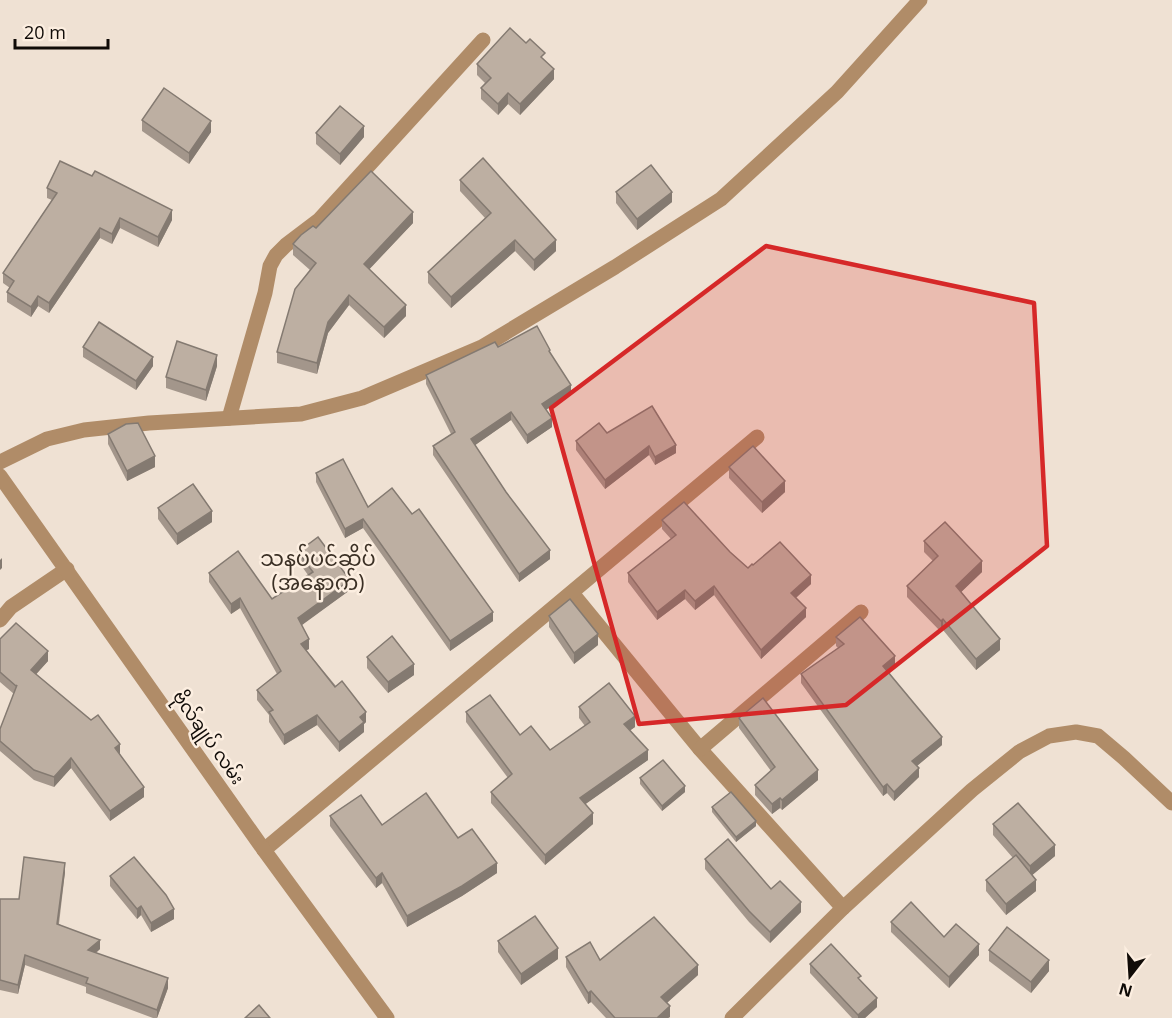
<svg xmlns="http://www.w3.org/2000/svg" width="1172" height="1018" viewBox="0 0 1172 1018" font-family="'Open Sans','Noto Sans Myanmar',sans-serif">
<style>
.lines{fill:none;stroke-linecap:round;stroke-linejoin:round}
.minor{stroke:#b08c68;stroke-width:15}
.tertiary{stroke:#b08c68;stroke-width:15}
.wall{fill:#a3968b}
.shaded-wall{fill:#847a71}
.building{fill:#bdafa2;stroke:#847a71;stroke-width:1.5}
.marked{fill:#d62828;fill-opacity:0.2;stroke:#d62828;stroke-width:4.5;stroke-linejoin:round}
.labels{text-anchor:middle;dominant-baseline:central;stroke-width:5;stroke-linejoin:round;paint-order:stroke}
.street-label{font-size:18px;fill:#100b07;stroke:#fceee0}
.quarter-label{font-size:21px;fill:#3b3025;stroke:#fceee0}
</style>
<rect width="100%" height="100%" fill="#efe1d3"/>
<g class="lines">
<g class="minor">
<polyline points="229,418 265,293 270,266 276,255 286,245 319,220 483,40"/>
<polyline points="0,462 47,439 84,430 149,423 301,414 362,398 482,347 615,267 721,199 837,92 920,0"/>
<polyline points="572,593 700,749 843,908"/>
<polyline points="0,620 11,607 67,569"/>
<polyline points="700,749 861,612"/>
<polyline points="264,850 757,437"/>
<polyline points="732,1018 843,908 972,790 1019,752 1049,736 1076,732 1098,736 1124,758 1172,803"/>
</g>
<polyline class="tertiary" points="0,476 264,850 387,1018"/>
</g>
<g class="wall">
<polygon points="545,60 554,79 520,115 508,104 498,115 481,99 481,88 485,83 477,75 477,64"/>
<polygon points="142,120 211,132 189,164 142,131"/>
<polygon points="316,133 364,137 340,165 316,144"/>
<polygon points="460,180 556,251 534,271 515,251 451,308 428,283 428,272 485,218 460,191"/>
<polygon points="47,188 172,220 158,247 120,228 112,244 100,238 49,313 38,306 31,317 7,302 7,292 10,288 3,283 3,273 52,200 47,198"/>
<polygon points="616,192 672,202 637,230 616,203"/>
<polygon points="413,223 369,269 406,316 384,338 349,305 328,333 317,374 277,363 277,352 310,270 293,255 293,244 316,228"/>
<polygon points="83,347 153,366 136,390 83,357"/>
<polygon points="498,347 550,353 571,394 546,410 552,427 527,444 511,420 475,445 550,559 519,582 433,455 433,446 451,434 426,384 426,375"/>
<polygon points="217,366 206,401 166,388 166,377"/>
<polygon points="607,433 676,453 655,465 649,455 605,489 576,450 576,441"/>
<polygon points="108,434 155,467 127,481 108,444"/>
<polygon points="729,467 785,492 762,513 729,478"/>
<polygon points="316,473 368,507 412,514 493,621 450,651 363,528 345,538 316,482"/>
<polygon points="158,508 212,522 177,545 158,519"/>
<polygon points="662,520 730,552 748,568 811,584 796,598 806,617 761,659 714,595 695,610 685,599 657,620 628,582 628,573 671,539 662,529"/>
<polygon points="924,541 982,572 961,592 1000,650 976,670 943,630 941,632 907,597 907,586 933,561 924,552"/>
<polygon points="298,552 350,590 301,625 309,649 306,650 366,722 364,724 364,732 339,752 317,725 284,745 269,722 269,715 257,700 257,690 277,674 240,608 231,614 209,582 209,573 272,599 308,575 298,561"/>
<polygon points="549,616 598,645 574,664 549,627"/>
<polygon points="836,637 895,665 888,671 942,745 917,766 919,777 894,801 887,793 883,796 801,683 801,674 838,648 836,646"/>
<polygon points="0,639 48,661 36,674 120,754 144,797 110,821 71,768 54,787 34,780 0,751 0,729 14,694 0,682"/>
<polygon points="367,657 414,675 388,693 367,668"/>
<polygon points="579,707 635,727 630,730 648,760 585,804 593,824 545,865 491,803 491,792 508,778 466,722 466,712 520,735 550,750 585,726 579,718"/>
<polygon points="739,718 818,780 782,810 780,808 772,814 755,795 755,785 771,771 739,728"/>
<polygon points="640,778 685,792 662,811 640,784"/>
<polygon points="712,807 756,826 736,842 712,812"/>
<polygon points="330,816 458,838 497,873 462,896 407,927 382,883 376,888 330,826"/>
<polygon points="993,824 1055,856 1032,875 1036,891 1006,915 986,891 986,880 1013,858 993,835"/>
<polygon points="705,859 771,889 801,912 770,943 749,922 705,869"/>
<polygon points="65,872 59,924 100,949 96,953 168,988 157,1018 153,1018 86,993 86,987 25,965 18,994 0,990 0,899 19,899"/>
<polygon points="110,876 174,919 151,932 141,915 137,919 110,886"/>
<polygon points="891,922 944,937 979,955 949,988 891,932"/>
<polygon points="498,941 558,959 521,985 498,952"/>
<polygon points="989,950 1049,971 1031,993 989,961"/>
<polygon points="566,957 600,960 698,975 667,1003 670,1017 668,1018 606,1018 591,1002 588,1004 566,967"/>
<polygon points="810,964 861,981 877,1007 865,1018 852,1018 810,973"/>
</g>
<g class="shaded-wall">
<polygon points="554,69 554,79 520,115 520,104"/>
<polygon points="508,93 508,104 498,115 498,104"/>
<polygon points="211,121 211,132 189,164 189,153"/>
<polygon points="364,126 364,137 340,165 340,154"/>
<polygon points="672,192 672,202 637,230 637,219"/>
<polygon points="172,210 172,220 158,247 158,237"/>
<polygon points="413,212 413,223 364,275 364,264"/>
<polygon points="120,218 120,228 112,244 112,234"/>
<polygon points="100,228 100,238 49,313 49,303"/>
<polygon points="515,240 515,251 451,308 451,297"/>
<polygon points="556,240 556,251 534,271 534,260"/>
<polygon points="349,295 349,305 328,333 317,374 317,363 328,322"/>
<polygon points="38,296 38,306 31,317 31,307"/>
<polygon points="406,305 406,316 384,338 384,327"/>
<polygon points="217,355 217,366 206,401 206,390"/>
<polygon points="153,357 153,366 136,390 136,381"/>
<polygon points="571,385 571,394 542,412 542,404"/>
<polygon points="511,412 511,420 471,448 471,439"/>
<polygon points="552,418 552,427 527,444 527,435"/>
<polygon points="676,445 676,453 655,465 655,457"/>
<polygon points="649,446 649,455 605,489 605,480"/>
<polygon points="155,456 155,467 127,481 127,471"/>
<polygon points="785,481 785,492 762,513 762,502"/>
<polygon points="212,511 212,522 177,545 177,534"/>
<polygon points="363,519 363,528 345,538 345,529"/>
<polygon points="550,550 550,559 519,582 519,574"/>
<polygon points="2,558 2,568 0,570 0,560"/>
<polygon points="982,561 982,572 956,597 956,586"/>
<polygon points="811,575 811,584 791,602 791,593"/>
<polygon points="350,580 350,590 298,628 298,618"/>
<polygon points="714,586 714,595 695,610 695,601"/>
<polygon points="685,590 685,599 657,620 657,612"/>
<polygon points="240,598 240,608 231,614 231,604"/>
<polygon points="806,608 806,617 761,659 761,650"/>
<polygon points="493,612 493,621 450,651 450,641"/>
<polygon points="943,619 943,630 941,632 941,621"/>
<polygon points="598,634 598,645 574,664 574,653"/>
<polygon points="309,639 309,649 301,653 301,644"/>
<polygon points="1000,639 1000,650 976,670 976,659"/>
<polygon points="48,651 48,661 31,680 31,670"/>
<polygon points="895,656 895,665 883,675 883,666"/>
<polygon points="414,664 414,675 388,693 388,682"/>
<polygon points="366,712 366,722 364,724 364,732 339,752 339,742 360,717"/>
<polygon points="317,715 317,725 284,745 284,735"/>
<polygon points="635,716 635,727 624,735 624,724"/>
<polygon points="942,737 942,745 912,770 912,761"/>
<polygon points="120,744 120,754 115,748"/>
<polygon points="648,750 648,760 580,808 580,798"/>
<polygon points="71,758 71,768 54,787 54,777"/>
<polygon points="919,768 919,777 894,801 894,792"/>
<polygon points="818,770 818,780 782,810 782,800"/>
<polygon points="887,784 887,793 883,796 883,787"/>
<polygon points="685,786 685,792 662,811 662,806"/>
<polygon points="144,787 144,797 110,821 110,811"/>
<polygon points="780,798 780,808 772,814 772,804"/>
<polygon points="593,813 593,824 545,865 545,855"/>
<polygon points="756,821 756,826 736,842 736,837"/>
<polygon points="1055,845 1055,856 1030,877 1030,866"/>
<polygon points="65,863 65,872 57,933 57,924"/>
<polygon points="497,863 497,873 462,896 407,927 407,916"/>
<polygon points="382,873 382,883 376,888 376,878"/>
<polygon points="1036,880 1036,891 1006,915 1006,904"/>
<polygon points="801,902 801,912 770,943 770,932"/>
<polygon points="141,906 141,915 137,919 137,909"/>
<polygon points="174,909 174,919 151,932 151,923"/>
<polygon points="100,940 100,949 88,959 88,950"/>
<polygon points="979,944 979,955 949,988 949,977"/>
<polygon points="558,948 558,959 521,985 521,974"/>
<polygon points="25,955 25,965 18,994 18,985"/>
<polygon points="1049,960 1049,971 1031,993 1031,982"/>
<polygon points="698,965 698,975 661,1008 661,997"/>
<polygon points="168,978 168,988 157,1018 157,1010"/>
<polygon points="591,991 591,1002 588,1004 588,993"/>
<polygon points="877,998 877,1007 865,1018 858,1018 858,1015"/>
<polygon points="670,1006 670,1017 668,1018 657,1018"/>
</g>
<g class="building">
<polygon points="510,28 526,43 530,39 545,53 541,57 554,69 520,104 508,93 498,104 481,88 491,78 477,64"/>
<polygon points="164,88 211,121 189,153 142,120"/>
<polygon points="340,106 364,126 340,154 316,133"/>
<polygon points="483,158 556,240 534,260 515,240 451,297 428,272 491,213 460,180"/>
<polygon points="60,161 92,176 95,171 172,210 158,237 120,218 112,234 100,228 49,303 38,296 31,307 7,292 14,281 3,273 57,193 47,188"/>
<polygon points="651,165 672,192 637,219 616,192"/>
<polygon points="371,171 413,212 364,264 406,305 384,327 349,295 328,322 317,363 277,352 295,289 316,263 293,244 301,235 313,226 316,228"/>
<polygon points="99,322 153,357 136,381 83,347"/>
<polygon points="537,326 550,350 549,351 571,385 542,404 552,418 527,435 511,412 471,439 506,492 550,550 519,574 433,446 455,432 426,375 495,342 498,347"/>
<polygon points="177,341 217,355 206,390 166,377"/>
<polygon points="652,406 676,445 655,457 649,446 605,480 576,441 599,423 607,433"/>
<polygon points="138,423 155,456 127,471 108,434 126,424"/>
<polygon points="753,446 785,481 762,502 729,467"/>
<polygon points="343,459 368,507 392,488 412,514 419,509 493,612 450,641 363,519 345,529 316,473"/>
<polygon points="193,484 212,511 177,534 158,508"/>
<polygon points="684,502 730,552 748,568 752,564 753,565 780,542 811,575 791,593 806,608 761,650 714,586 695,601 685,590 657,612 628,573 676,535 662,520"/>
<polygon points="945,522 982,561 956,586 1000,639 976,659 943,619 941,621 907,586 938,556 924,541"/>
<polygon points="318,537 350,580 298,618 309,639 301,644 335,687 342,681 366,712 360,717 364,722 339,742 317,715 284,735 269,712 273,710 257,690 281,671 240,598 231,604 209,573 238,551 272,599 313,572 298,552"/>
<polygon points="570,599 598,634 574,653 549,616"/>
<polygon points="860,617 895,656 883,666 942,737 912,761 919,768 894,792 887,784 883,787 801,674 844,644 836,637"/>
<polygon points="16,623 48,651 31,670 91,720 98,715 120,744 115,748 144,787 110,811 71,758 54,777 34,770 0,741 0,729 17,685 16,686 0,672 0,639"/>
<polygon points="392,636 414,664 388,682 367,657"/>
<polygon points="609,683 635,716 624,724 648,750 580,798 593,813 545,855 491,792 512,774 466,712 490,695 520,735 531,726 550,750 590,722 579,707"/>
<polygon points="763,698 818,770 782,800 780,798 772,804 755,785 775,767 739,718"/>
<polygon points="663,760 685,786 662,806 640,778"/>
<polygon points="731,792 756,821 736,837 712,807"/>
<polygon points="426,793 458,838 472,829 497,863 462,886 407,916 382,873 376,878 330,816 361,795 382,825"/>
<polygon points="1018,803 1055,845 1030,866 993,824"/>
<polygon points="728,839 771,889 780,881 801,902 770,932 749,911 705,859"/>
<polygon points="1016,855 1036,880 1006,904 986,880"/>
<polygon points="24,857 65,863 57,924 100,940 88,950 168,978 157,1010 86,983 88,978 25,955 18,985 0,980 0,899 19,899"/>
<polygon points="134,857 166,895 174,909 151,923 141,906 137,909 110,876"/>
<polygon points="911,902 944,937 956,924 979,944 949,977 891,922"/>
<polygon points="535,916 558,948 521,974 498,941"/>
<polygon points="654,917 698,965 661,997 670,1006 657,1018 615,1018 591,991 588,993 566,957 590,942 600,960"/>
<polygon points="1007,927 1049,960 1031,982 989,950"/>
<polygon points="831,944 861,976 858,978 877,998 858,1015 810,964"/>
<polygon points="259,1005 270,1018 245,1018"/>
</g>
<path class="marked" d="M766,246L1034,303L1047,546L846,705L639,724L551,408Z"/>
<g class="labels">
<g class="street-label">
<text transform="translate(209 737) rotate(55)">ဗိုလ်ချုပ် လမ်း</text>
</g>
<g class="quarter-label">
<text x="318" y="558">သနပ်ပင်ဆိပ်<tspan x="318" dy="24">(အနောက်)</tspan></text>
</g>
</g>
<g transform="translate(1130 976) rotate(197)" stroke="#fceee0" stroke-width="4.5" paint-order="stroke">
<path d="M0-4.5L10 22L0 15L-10 22Z" fill="#100b07"/>
<text y="-9" font-size="16" font-weight="bold" text-anchor="middle" fill="#100b07">N</text>
</g>
<path d="M15 39v9h93v-9" fill="none" stroke="#100b07" stroke-width="3"/>
<text x="24" y="39" font-size="18" fill="#100b07" stroke="#fceee0" stroke-width="4.5" paint-order="stroke">20 m</text>
</svg>
